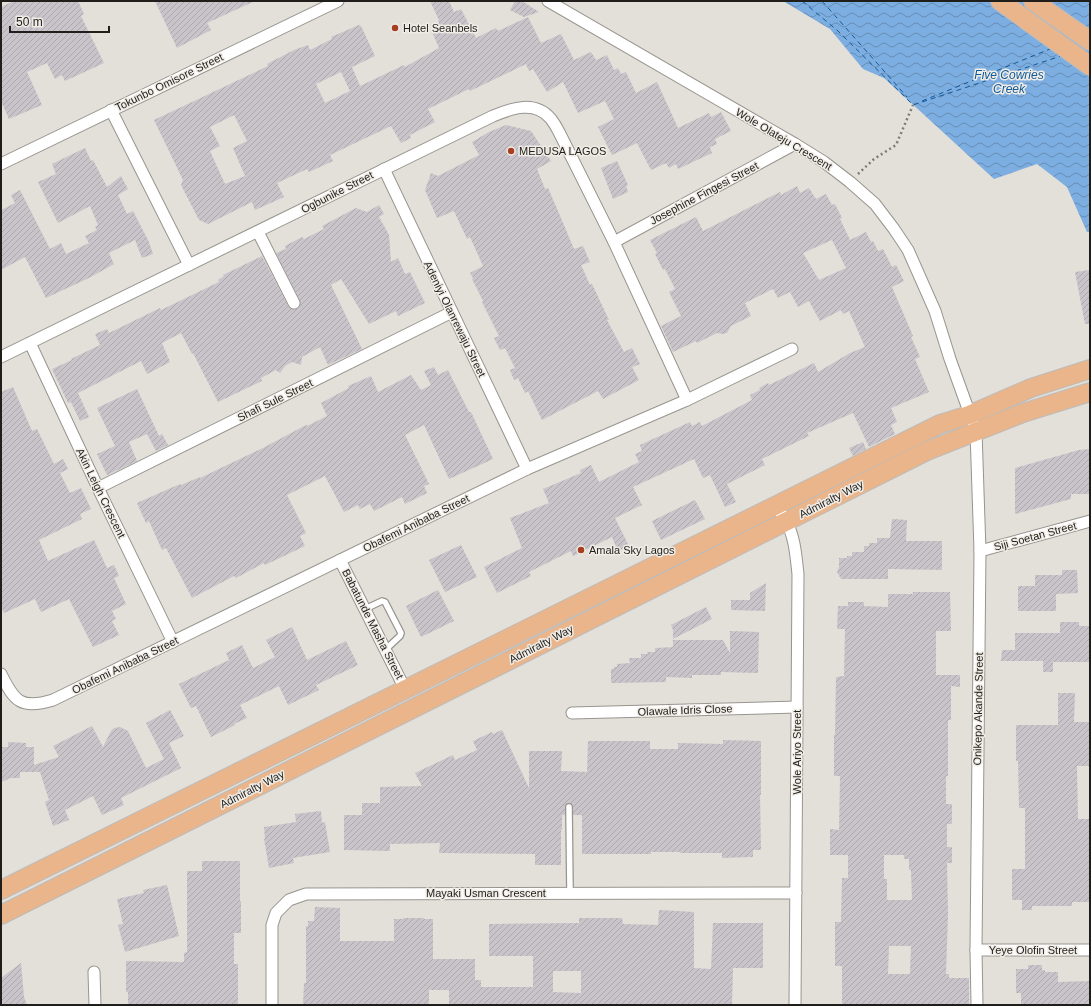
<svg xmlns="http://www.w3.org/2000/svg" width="1091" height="1006" viewBox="0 0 1091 1006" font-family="Helvetica,sans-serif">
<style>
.water{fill:url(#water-waves)}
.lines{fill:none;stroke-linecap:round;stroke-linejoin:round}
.ferry{stroke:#125997;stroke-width:1;stroke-dasharray:5 4;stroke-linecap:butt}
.building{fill:url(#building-hatch);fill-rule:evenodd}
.service-casing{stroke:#98958f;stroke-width:8}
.minor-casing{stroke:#98958f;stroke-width:13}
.primary-casing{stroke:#bcbcbb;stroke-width:20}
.path{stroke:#7d7b76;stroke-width:2.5;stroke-dasharray:2 3;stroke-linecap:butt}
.service{stroke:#fff;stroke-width:5.5}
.minor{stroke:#fff;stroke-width:11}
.primary{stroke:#eab58a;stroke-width:18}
.poi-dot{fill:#a73e22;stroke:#f0ece6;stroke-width:1.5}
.labels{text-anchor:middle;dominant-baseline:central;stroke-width:3;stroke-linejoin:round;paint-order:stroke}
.poi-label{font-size:11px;fill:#1f1e1b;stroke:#f0ece6;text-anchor:start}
.street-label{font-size:11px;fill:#1f1e1b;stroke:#f0ece6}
.water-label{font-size:12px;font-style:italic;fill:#125997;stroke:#f0ece6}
</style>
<defs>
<pattern id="water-waves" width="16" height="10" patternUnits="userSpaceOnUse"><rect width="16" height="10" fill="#7daee1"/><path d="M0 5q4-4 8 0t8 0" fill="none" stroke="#668db6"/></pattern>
<pattern id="building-hatch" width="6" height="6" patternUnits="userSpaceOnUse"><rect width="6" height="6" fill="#c9c4ca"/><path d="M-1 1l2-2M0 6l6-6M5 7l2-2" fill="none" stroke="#aca8ad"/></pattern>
</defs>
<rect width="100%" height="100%" fill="#e3dfd9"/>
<polygon class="water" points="783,1 1090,1 1090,232 1087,232 1067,187 1037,164 994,179 884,78 863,69 830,29"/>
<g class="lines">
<g class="ferry">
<polyline points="802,1 838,31 913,105 1061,56"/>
<polyline points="822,1 907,97"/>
<polyline points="922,101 1050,49"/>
</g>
</g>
<g class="building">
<polygon points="14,1 78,1 84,14 81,16 104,63 65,81 62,75 55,79 47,63 27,72 42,105 9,119 1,101 1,7"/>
<polygon points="155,1 255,1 207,23 211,30 177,48"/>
<path d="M430,1H449L454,12L461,9L476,38L496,28L498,31L528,17L541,43L561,34L574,60L591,52L596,60L607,55L614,70L618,68L621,74L626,72L636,93L657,82L678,128L709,113L711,117L721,112L731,131L715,139L717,144L710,147L712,153L678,169L676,164L669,168L666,163L651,170L637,143L612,155L598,127L614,119L605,101L578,113L563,82L547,92L533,69L529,71L526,64L470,91L469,89L428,109L435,122L410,135L411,138L401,143L391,126L330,155L333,161L309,172L307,169L277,183L284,197L255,210L252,202L208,224L199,220L181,185L183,180L154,120L268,66L267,64L294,50L308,45L310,50L332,39L331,37L359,25L361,26L375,56L352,67L360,86L404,65L405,67L439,48L433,34L441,31L437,24L439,23L438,20H439ZM341,72L350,91L325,103L316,84ZM234,115L247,141L233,148L245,176L225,184L210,151L220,146L210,127Z"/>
<polygon points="515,1 522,1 539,12 524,17 510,10"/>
<polygon points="506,125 531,131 551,161 537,169 545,189 548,188 558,211 574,249 583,246 590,262 581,265 590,285 592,284 609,320 607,320 624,352 632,348 640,364 632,367 639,380 603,399 598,391 542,420 528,391 525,393 518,378 514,380 510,370 515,368 505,348 500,350 494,338 499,336 482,302 483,301 472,279 473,278 470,273 483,266 470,237 467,239 454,211 437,218 425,190 431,173 438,176 479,155 472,142 489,132"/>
<polygon points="85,148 91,161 93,160 107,187 121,176 128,189 118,195 127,214 133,211 149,242 153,254 142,258 135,240 109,253 114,264 91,277 46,298 25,257 1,270 1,210 15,203 11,195 20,190 50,249 61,243 66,254 89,243 85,236 97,230 95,227 98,225 90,206 58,223 38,182 56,174 52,164"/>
<polygon points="617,161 628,185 626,186 628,192 613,199 601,168"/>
<path d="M797,186L800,193L809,188L816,199L826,194L832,205L835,204L842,218L840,219L850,240L866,232L871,242L873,241L878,251L883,249L892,267L896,265L904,281L892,287L913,336L911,337L920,357L915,359L929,392L891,408L897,422L891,425L895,434L869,447L853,413L807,433L809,436L762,459L765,465L727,484L736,502L725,507L710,475L703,478L694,459L633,487L642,505L615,518L629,546L618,551L612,537L573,556L571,551L529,572L531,576L497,593L484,567L522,548L510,518L549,503L543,489L581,473L580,470L591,465L599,482L639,462L635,454L642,451L640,445L690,422L692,426L700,422L702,426L752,400L750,395L760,390L759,388L768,383L769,385L814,363L818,372L850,353L865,347L849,311L843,314L841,310L820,321L809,301L798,307L790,292L778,298L773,289L745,303L751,316L731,326L727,333L723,334L717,333L697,343L696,341L673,352L661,326L681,316L669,292L675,289L665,269L663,270L655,254L657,253L650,240L696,217L703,231L780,192L781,195ZM832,240L846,268L819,280L803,253Z"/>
<polygon points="379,205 384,214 379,217 389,235 391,262 398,258 405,274 410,272 425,303 398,316 396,311 369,324 341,279 331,285 362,349 328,365 320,347 302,357 301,365 292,362 285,366 280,373 276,370 261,378 262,381 218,402 193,353 192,354 181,333 162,343 170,362 147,374 141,361 78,393 89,417 80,421 71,402 68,403 52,369 72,360 71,359 100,345 95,334 107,329 109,333 160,308 161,310 219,282 218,280 224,276 223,275 262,256 288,306 291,309 297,309 300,306 300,300 276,253 286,249 285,246 302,237 304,239 324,229 322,226 356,208 367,212"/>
<polygon points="1090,270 1090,324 1085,324 1075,272"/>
<polygon points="434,367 438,375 448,370 469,412 471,412 493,459 449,479 424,425 405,435 429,484 424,486 427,493 405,504 402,497 374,511 370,504 360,509 358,505 344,512 325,476 287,495 306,533 300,536 305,546 265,565 264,563 236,578 234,576 192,598 166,548 162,550 149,521 146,523 137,503 180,484 181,485 200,477 200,478 263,448 306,425 307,426 327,416 321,403 349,388 348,386 371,376 378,392 411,375 421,390 431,385 424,371"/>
<polygon points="13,387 32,431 37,429 54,464 63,459 68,469 60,473 70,493 81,488 91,509 80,514 82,519 39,540 48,561 94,540 107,568 114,565 119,576 114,578 126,604 112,611 116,619 112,621 119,635 93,647 69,599 41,612 35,599 4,613 1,606 1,392"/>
<polygon points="137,389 159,436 162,434 168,445 156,451 147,434 129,442 137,461 107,475 97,454 115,446 97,408"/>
<polygon points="863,442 866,449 853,456 849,448"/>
<polygon points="1090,449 1090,494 1071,494 1071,499 1015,514 1015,468 1079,450"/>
<polygon points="695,500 705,519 661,540 652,521"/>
<polygon points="892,519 907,520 906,541 942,541 942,570 888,569 888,579 841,579 837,572 839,567 839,558 847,558 847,556 852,556 852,552 864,552 864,546 869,546 869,543 877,543 877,538 890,538"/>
<polygon points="461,545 477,577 445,592 429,560"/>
<polygon points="1062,570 1077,570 1078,593 1056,594 1056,611 1018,611 1018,586 1035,586 1035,575 1062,575"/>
<polygon points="766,583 765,611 731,610 731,600 750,600 750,593"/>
<polygon points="438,590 454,621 421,637 406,606"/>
<path d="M913,592H950L951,631H936V675H960V687L951,686V720H948V776H946V804H952V824H947V847H952V863H947L948,915L946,974H949V978H969V1005H842V966H835V922H841L842,878H848V855H830V829L839,830L840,776H834V735H835L836,677L844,676L845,629H837L838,606H848V602H864V606L888,607V594H913ZM884,855H904V859H909V870H911L912,900H887V879H884ZM889,946H911L910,974H888Z"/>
<polygon points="706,607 712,619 673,639 673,630 671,625"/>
<polygon points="1060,622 1079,622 1079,626 1090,626 1090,662 1053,662 1053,672 1043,672 1043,661 1001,661 1002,650 1015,650 1015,633 1060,633"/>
<polygon points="292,627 307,660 346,641 358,665 316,685 319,690 288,705 279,686 240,705 247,718 234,724 235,725 211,737 196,706 191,708 179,684 229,660 226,653 242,645 253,668 275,657 266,640"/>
<polygon points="730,631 759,632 758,673 721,672 721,675 692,675 692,678 666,677 666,682 611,683 611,669 614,669 614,667 617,667 617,664 630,663 629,658 641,658 641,654 648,654 647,652 655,652 655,648 673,647 673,640 723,640 730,653"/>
<polygon points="1058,693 1075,693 1074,722 1090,722 1090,766 1077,766 1078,819 1090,819 1090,902 1072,902 1072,906 1032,906 1032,910 1022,910 1022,900 1012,900 1012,869 1025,869 1025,808 1019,808 1018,761 1016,761 1016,725 1058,725"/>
<polygon points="170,710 184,736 169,743 181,768 121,798 124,805 102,815 93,796 65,810 69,820 53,826 45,802 49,800 40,772 20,772 20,778 11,778 1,782 1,747 8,747 8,742 26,743 26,747 34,747 34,765 59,757 53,746 92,726 103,747 111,731 114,728 120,727 128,731 146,768 164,759 146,723"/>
<polygon points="502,730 529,788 529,751 562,751 561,771 587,772 588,741 650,741 650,749 678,749 678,743 723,744 723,740 761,741 761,795 760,795 761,850 753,850 753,857 722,858 722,853 680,853 680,852 651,852 651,854 582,854 582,815 573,815 573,805 569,803 566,805 565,815 562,815 562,830 561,830 561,865 535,865 535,854 439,853 440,843 390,844 390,851 344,850 344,815 362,815 362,803 380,803 380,787 422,786 415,773 453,755 455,760 477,750 473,741 492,732 493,734"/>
<polygon points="321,811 322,823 325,822 330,852 293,858 294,863 269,868 264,839 265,839 264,827 296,822 295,814"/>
<polygon points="202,861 240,861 240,901 241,901 241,933 234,933 234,964 238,964 238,1005 128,1005 128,992 126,992 126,961 184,962 184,953 187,952 187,871 202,871"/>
<polygon points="167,885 179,936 125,952 118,925 123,924 117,899 144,893 143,890"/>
<path d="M315,907L340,908V941H394V919H403V918H424V919H433V959H475V980H481V987H533V956H489V924L579,923V918H622L623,924L658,925L659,910L694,912V968L711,969L713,923H763V968H733L732,1005L449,1004V990H429V1005H303L304,983H306V926H308V921H314ZM553,971H581V993L553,992Z"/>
<polygon points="21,963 24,997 27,1005 1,1005 1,978"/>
<polygon points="1028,965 1042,965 1042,970 1045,970 1045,972 1058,972 1058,982 1090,981 1090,1005 1021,1005 1021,993 1016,993 1016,969 1028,969"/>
</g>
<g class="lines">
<defs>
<g id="service">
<polyline points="365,609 382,601 385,602 401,633 400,636 385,650"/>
<polyline points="569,807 570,893"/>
</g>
<g id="minor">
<polyline points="548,1 795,144 824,162 850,182 875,204 894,229 908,250 935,311 950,359 976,431 980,551 976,950 977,1005"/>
<polyline points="111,110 189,265"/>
<polyline points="1,164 338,1"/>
<polyline points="384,169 527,469"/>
<polyline points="258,232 294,303"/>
<polyline points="614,242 795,144"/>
<polyline points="30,343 98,488 173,642"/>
<path d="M1,357L493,116C512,108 535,100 551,119C554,123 557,128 559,132L614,242L687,400L527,469L53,700C21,710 14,701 1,674"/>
<polyline points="687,400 792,349"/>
<polyline points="98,488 452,312"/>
<path d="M775,505C779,510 783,515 786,521C795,537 796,557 798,574L795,1005"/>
<polyline points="980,551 1090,521"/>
<polyline points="340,560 405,689"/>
<polyline points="572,713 797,707"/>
<polyline points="976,950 1090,950"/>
<polyline points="94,972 95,1005"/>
<polyline points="272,1005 272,925 276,913 289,900 306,894 796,893"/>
</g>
<g id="primary">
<polyline points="1000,1 1090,66"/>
<polyline points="1033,1 1090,41"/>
<polyline points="1,890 940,424 969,415 1031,388 1090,369"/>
<polyline points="1,915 927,451 1023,413 1090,392"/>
</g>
</defs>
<use href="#service" class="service-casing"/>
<use href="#minor" class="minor-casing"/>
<use href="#primary" class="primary-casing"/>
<polyline class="path" points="858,174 874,159 896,145 913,105"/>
<use href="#service" class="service"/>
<use href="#minor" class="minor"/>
<use href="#primary" class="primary"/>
</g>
<g class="poi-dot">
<circle cx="395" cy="28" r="4"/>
<circle cx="511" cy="151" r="4"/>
<circle cx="581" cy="550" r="4"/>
</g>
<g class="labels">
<g class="poi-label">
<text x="403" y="28">Hotel Seanbels</text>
<text x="519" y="151">MEDUSA LAGOS</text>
<text x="589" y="550">Amala Sky Lagos</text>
</g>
<g class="street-label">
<text transform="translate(169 82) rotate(-26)">Tokunbo Omisore Street</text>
<text transform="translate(784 139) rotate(31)">Wole Olateju Crescent</text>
<text transform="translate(337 192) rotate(-27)">Ogbunike Street</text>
<text transform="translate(704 193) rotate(-28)">Josephine Fingesi Street</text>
<text transform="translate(455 319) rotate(64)">Adeniyi Olanrewaju Street</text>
<text transform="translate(275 400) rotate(-26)">Shafi Sule Street</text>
<text transform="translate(101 493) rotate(64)">Akin Leigh Crescent</text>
<text transform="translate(831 499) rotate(-27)">Admiralty Way</text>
<text transform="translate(416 523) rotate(-26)">Obafemi Anibaba Street</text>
<text transform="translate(1035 536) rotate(-15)">Siji Soetan Street</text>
<text transform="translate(373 624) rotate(63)">Babatunde Masha Street</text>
<text transform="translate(541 644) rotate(-27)">Admiralty Way</text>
<text transform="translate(125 665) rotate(-26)">Obafemi Anibaba Street</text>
<text transform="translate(978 709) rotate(-89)">Onikepo Akande Street</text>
<text transform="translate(685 710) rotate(-2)">Olawale Idris Close</text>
<text transform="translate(797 752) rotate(-90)">Wole Ariyo Street</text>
<text transform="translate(252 789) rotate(-27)">Admiralty Way</text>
<text x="486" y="893">Mayaki Usman Crescent</text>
<text x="1033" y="950">Yeye Olofin Street</text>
</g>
<g class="water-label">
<text x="1009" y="75">Five Cowries<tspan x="1009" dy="14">Creek</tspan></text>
</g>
</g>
<rect width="1091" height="1006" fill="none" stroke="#1f1e1b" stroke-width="4"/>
<path d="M10 26v6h99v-6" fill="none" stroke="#1f1e1b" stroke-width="2"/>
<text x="16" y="26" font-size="12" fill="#1f1e1b" stroke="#f0ece6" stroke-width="3" paint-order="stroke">50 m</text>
</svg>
